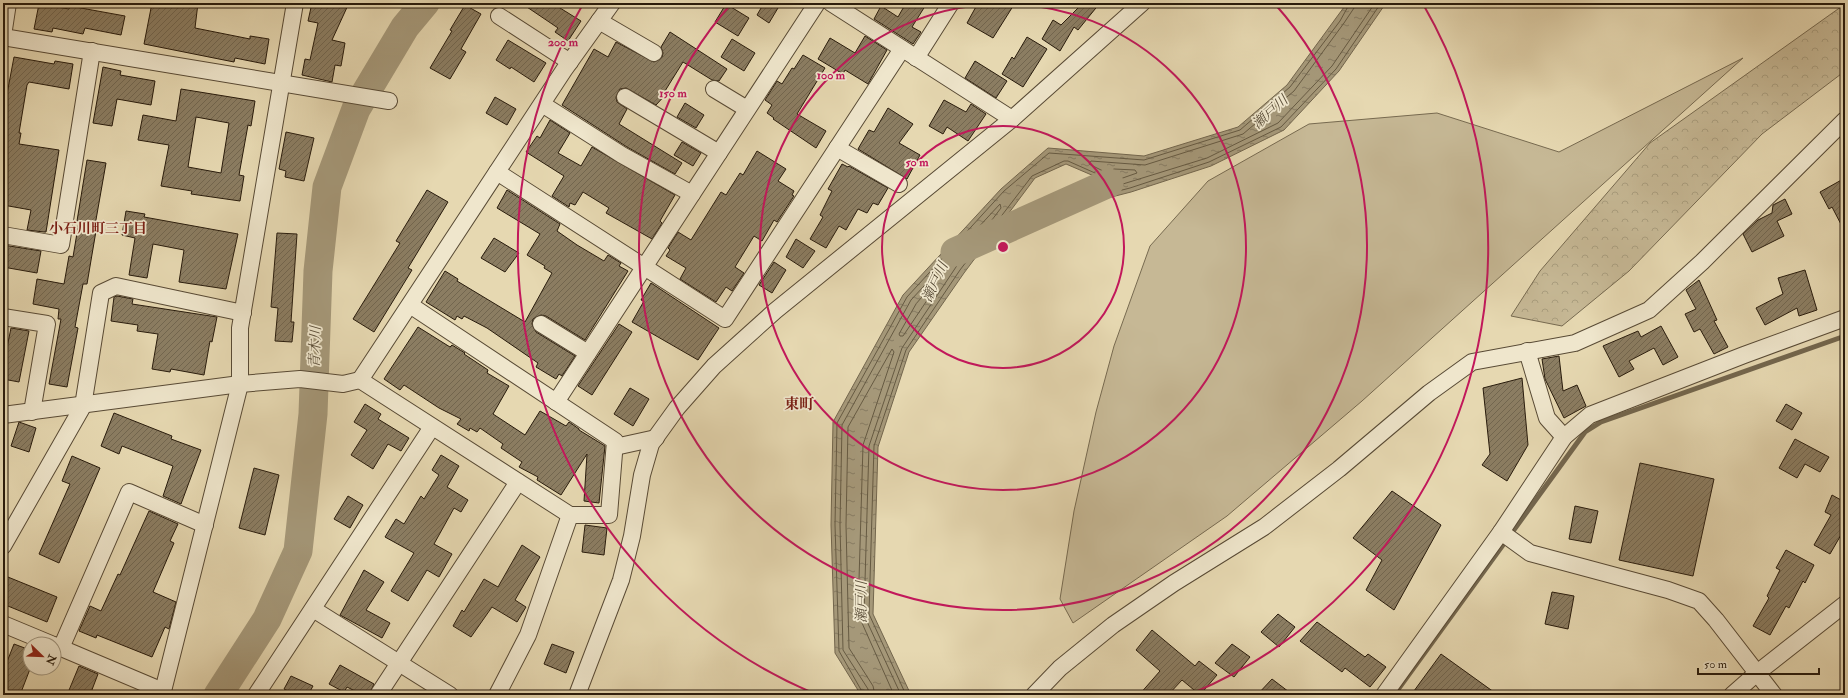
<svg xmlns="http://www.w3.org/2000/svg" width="1848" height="698" viewBox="0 0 1848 698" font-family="'IM FELL Double Pica','Noto Serif JP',serif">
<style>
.grass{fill:#c6b895;stroke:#776a50}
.forest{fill:url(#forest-crowns);stroke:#776a50}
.water{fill:url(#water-ripples);stroke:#73664d}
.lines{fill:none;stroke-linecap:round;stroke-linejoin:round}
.shore{stroke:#665a42;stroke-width:1}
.stream{stroke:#73664d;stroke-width:5}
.river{stroke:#a59879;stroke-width:29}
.building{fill:url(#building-hatch);stroke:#281b0c;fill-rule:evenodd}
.minor-casing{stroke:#584a35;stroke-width:18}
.minor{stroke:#efe6cc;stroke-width:16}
.ring{fill:none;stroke:#c2185b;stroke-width:2}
.labels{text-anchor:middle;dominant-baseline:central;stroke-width:3.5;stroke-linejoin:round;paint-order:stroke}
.water-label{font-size:14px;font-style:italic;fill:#5a4d38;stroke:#efe6cc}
.neighbourhood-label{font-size:14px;font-weight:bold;fill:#7a1f14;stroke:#efe6cc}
.quarter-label{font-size:15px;font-weight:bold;fill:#7a1f14;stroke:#efe6cc}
.centre{fill:#c2185b;stroke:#efe6cc;stroke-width:2}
.ring-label{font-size:12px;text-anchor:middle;font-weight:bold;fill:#c2185b;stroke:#efe6cc;stroke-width:3.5;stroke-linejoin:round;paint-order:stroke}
</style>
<defs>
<pattern id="forest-crowns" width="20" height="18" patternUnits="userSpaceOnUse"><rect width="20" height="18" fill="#c6b895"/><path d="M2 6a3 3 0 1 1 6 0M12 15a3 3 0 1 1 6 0" fill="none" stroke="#aa9e7f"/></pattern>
<pattern id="water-ripples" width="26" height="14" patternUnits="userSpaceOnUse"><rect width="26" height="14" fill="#a59879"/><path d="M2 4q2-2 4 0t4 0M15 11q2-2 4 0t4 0" fill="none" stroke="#867b62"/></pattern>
<pattern id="building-hatch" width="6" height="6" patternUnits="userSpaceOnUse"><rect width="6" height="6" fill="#8b7d62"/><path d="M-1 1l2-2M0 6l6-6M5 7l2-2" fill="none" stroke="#72664f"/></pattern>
</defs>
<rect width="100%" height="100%" fill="#e6d8b1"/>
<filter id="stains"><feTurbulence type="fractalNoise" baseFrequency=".005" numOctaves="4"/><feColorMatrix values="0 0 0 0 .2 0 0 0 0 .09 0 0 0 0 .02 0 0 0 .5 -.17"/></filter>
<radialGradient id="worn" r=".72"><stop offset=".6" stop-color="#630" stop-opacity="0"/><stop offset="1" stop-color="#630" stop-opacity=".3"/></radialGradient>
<polygon class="grass" points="1743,58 1362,401 1227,516 1073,623 1060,599 1074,511 1096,412 1114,346 1150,246 1208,181 1309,124 1437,113 1559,152"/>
<polygon class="forest" points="1845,4 1845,71 1762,134 1629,271 1562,326 1511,316 1540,271 1650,143"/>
<polygon class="water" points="1347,3 1386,3 1339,71 1284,130 1211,166 1131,192 1057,211 1101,179 1066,164 1035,178 964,273 909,352 878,447 873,614 911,695 861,695 835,653 831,525 833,422 903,295 1001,189 1048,148 1144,156 1238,127 1287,85"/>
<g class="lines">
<g class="shore">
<polyline points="1355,3 1354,8 1344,23 1294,91 1243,134 1145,165 1091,161 1089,164 1107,173 1109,179 1108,186 1110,188 1207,158 1278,123 1332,66 1375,3"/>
<polygon points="1114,169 1135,170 1137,173 1117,180"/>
<polygon points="931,287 934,287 934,290 903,336 900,336 899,334 916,304"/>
<polyline points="864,695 839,651 835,525 837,423 907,297 1004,191 1049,153 1144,160 1240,130 1290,87 1340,21 1350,3"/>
<polyline points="869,695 868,689 843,650 840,525 842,425 911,300 1000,204 1001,208 956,267 902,348 869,446 864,615 901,695"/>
<polyline points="875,695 873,686 849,648 846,525 848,427 892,349 894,352 863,445 858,614 894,695"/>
<polyline points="906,695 869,614 874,446 906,350 960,270 1032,176 1064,161 1068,161 1104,177 1103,183 1086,196 1087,199 1130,188 1209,162 1281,127 1336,69 1381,3"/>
</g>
<polyline class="stream" points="1394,695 1585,432 1601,422 1845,336"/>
<g class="river">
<polyline points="955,252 1109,183"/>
<polyline points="218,695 267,619 298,551 313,414 318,271 327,187 356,109 405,27 425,3"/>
</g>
</g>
<g class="building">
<polygon points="152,3 198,3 195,28 250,39 250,36 269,39 265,64 235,58 234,62 144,44"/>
<polygon points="312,3 349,3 332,40 345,43 341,66 335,65 332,82 302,75 305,59 310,60 318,23 308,21"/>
<polygon points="521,3 552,3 581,21 568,41 555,32 558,28"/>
<polygon points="764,3 781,3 769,23 757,15"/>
<polygon points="906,3 927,3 912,27 921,32 913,44 874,19 881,6 898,17"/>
<polygon points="978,3 1015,3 993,38 967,23"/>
<polygon points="1083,3 1100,3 1078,30 1074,27 1060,51 1042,39 1053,20 1061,25"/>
<polygon points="39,4 69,9 70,6 125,16 121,35 85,28 83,34 53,28 52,32 34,29"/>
<polygon points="726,4 749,18 738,36 715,22"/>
<polygon points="465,5 481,14 461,49 466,52 450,79 430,68 452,31 450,30"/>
<polygon points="670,32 727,69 719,81 712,80 683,62 665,91 668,92 656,105 626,88 620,89 616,97 617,102 627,109 619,124 682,163 675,174 627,147 562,105 594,49 608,57 616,42 654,62 662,57 663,53 661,47"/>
<polygon points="865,36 887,50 868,84 845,70 843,74 818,59 830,38 855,53"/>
<polygon points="1027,37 1047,49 1023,87 1002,74 1012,57 1014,59"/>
<polygon points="732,39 755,53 744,71 721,57"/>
<polygon points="508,40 546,63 534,82 511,67 510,69 496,60"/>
<polygon points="803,55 825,68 797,114 826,131 816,148 773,119 774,118 767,113 772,105 765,100 777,81 782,84 792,68 794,69"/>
<polygon points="14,57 54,64 55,61 73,64 69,89 29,82 27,85 19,133 21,133 19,144 59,150 46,232 44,232 27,230 31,210 3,205 3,115"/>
<polygon points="975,61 1007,81 996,98 965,78"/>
<polygon points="103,67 121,71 120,75 155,81 151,105 117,99 112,126 93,123"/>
<path d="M181,89L255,101L251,126L248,125L239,175L244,176L240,201L191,194L192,191L161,186L169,145L138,140L143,115L176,121ZM196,117L229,123L221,173L188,167Z"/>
<polygon points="495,97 516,109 507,125 486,113"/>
<polygon points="944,100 966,112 971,104 986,114 968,141 947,127 943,134 929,126"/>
<polygon points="685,103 704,115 696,128 677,117"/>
<polygon points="888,108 913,124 899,143 920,155 907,179 858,149 869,130 874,132"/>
<polygon points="550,120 570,133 558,153 581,166 592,147 675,195 660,221 662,223 652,239 606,213 609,208 583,192 575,205 570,203 569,207 552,196 564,176 526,152 537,136 540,138"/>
<polygon points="286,132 314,138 304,181 285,177 286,171 279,169"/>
<polygon points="682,142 701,153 693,166 674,155"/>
<polygon points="757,151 786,169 778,181 794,191 792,195 794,196 777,222 774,220 762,241 754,236 735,267 744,273 732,291 726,287 716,302 680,279 686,268 666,256 670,250 668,248 678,232 691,240 721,192 726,195 740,173 743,175"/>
<polygon points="87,160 106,163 94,231 96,231 87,284 83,284 75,327 78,328 67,387 49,384 61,319 58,319 59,309 33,304 37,279 64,284 69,256 73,257 79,221 77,221"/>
<polygon points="842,164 848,167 849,166 888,188 878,205 873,203 867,213 858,209 846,230 839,226 826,248 810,239 823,217 820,215 832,191 828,189"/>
<polygon points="1845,178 1845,232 1832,207 1829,209 1820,192"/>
<polygon points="427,190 448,202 408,268 412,270 374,332 353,319 400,243 396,241"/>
<polygon points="507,190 560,224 557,231 577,245 604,261 608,255 621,263 619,266 628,271 585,340 546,316 541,315 533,319 532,324 536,332 575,356 562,376 559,374 556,379 536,367 538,363 487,328 464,316 462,319 457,316 455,320 426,302 445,271 458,279 457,281 525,322 552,273 544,268 545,266 527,255 540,234 497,208"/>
<polygon points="1785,199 1792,214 1777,221 1784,236 1752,252 1743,234 1758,220 1772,213 1773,205"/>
<polygon points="126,211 145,214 144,217 238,234 226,289 179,282 184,250 153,244 147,278 129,275 135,238 122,235"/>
<polygon points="277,233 297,234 291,322 294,322 292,342 275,341 278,308 271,307"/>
<polygon points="494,238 519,253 505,272 481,258"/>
<polygon points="796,239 815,251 803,268 786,257"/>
<polygon points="3,245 41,251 37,273 3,267"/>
<polygon points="774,262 786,270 772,293 759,285"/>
<polygon points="1805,270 1817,310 1799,316 1797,308 1765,325 1756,308 1783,294 1778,278"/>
<polygon points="1699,280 1717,320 1714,321 1728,347 1714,354 1700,329 1694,332 1685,314 1696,309 1686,290"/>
<polygon points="651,283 719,328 698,360 632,322 644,301 641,300"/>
<polygon points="117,296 133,299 132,304 217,317 212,342 210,341 204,375 171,369 170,372 152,369 158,334 137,331 138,325 111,321 114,297"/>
<polygon points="619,324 632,332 592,395 578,386"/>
<polygon points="1661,326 1678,357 1663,365 1654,348 1629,361 1634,369 1619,377 1603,346 1638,331 1641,337"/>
<polygon points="418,327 450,347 452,345 465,353 464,354 488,370 487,373 509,386 493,414 525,435 540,411 566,426 569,422 579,429 579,430 605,446 599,503 584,501 587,454 561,495 537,480 538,477 519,467 522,462 501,448 503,444 480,428 477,432 470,428 469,431 457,424 461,419 439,408 404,385 400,390 384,379"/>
<polygon points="11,328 29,331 19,382 3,379 3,367"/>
<polygon points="1559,356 1563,391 1577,385 1586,406 1564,418 1545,379 1542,359"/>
<polygon points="1522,378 1528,445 1507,481 1482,465 1490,454 1483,388"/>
<polygon points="630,388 649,399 633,426 614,414"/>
<polygon points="365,404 381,414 378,419 409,438 401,451 388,444 373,469 351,455 367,430 354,422"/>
<polygon points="1786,404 1802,413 1792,430 1776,421"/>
<polygon points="114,413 172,436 171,439 201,450 181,504 163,496 173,466 122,446 119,454 101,446"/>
<polygon points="19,422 36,428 29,452 11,446"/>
<polygon points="1795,439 1829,457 1820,472 1805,464 1797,478 1779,468"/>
<polygon points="441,455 459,466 447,487 468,500 461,512 454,508 434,544 452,554 439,577 427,570 408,601 391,591 414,553 385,537 396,519 404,524 421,496 424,499 439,475 432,470"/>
<polygon points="72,456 100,468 59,563 39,554 70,484 62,481"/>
<polygon points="1640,463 1714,479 1693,576 1619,560"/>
<polygon points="254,468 279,475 265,535 239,528"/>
<polygon points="1392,491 1441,525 1394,610 1366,590 1382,560 1353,538"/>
<polygon points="1845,492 1845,528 1830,554 1814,545 1831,515 1825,512 1832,495 1841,500"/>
<polygon points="348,496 363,505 350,528 334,519"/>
<polygon points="1575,506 1598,511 1591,543 1569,539"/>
<polygon points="149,511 178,524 170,541 174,543 153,592 176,602 169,629 165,627 152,657 97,635 96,638 79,631 90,606 101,611 118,574 120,575"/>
<polygon points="585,525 607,528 604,555 582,552"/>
<polygon points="522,545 540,557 515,600 526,607 517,622 492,607 471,637 453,626 462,610 464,612 484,579 498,587"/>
<polygon points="1786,550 1814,565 1805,583 1803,581 1789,608 1786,606 1770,635 1753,626 1769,598 1767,596 1780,570 1776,568"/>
<polygon points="364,570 384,582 366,610 390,623 382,638 340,615"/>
<polygon points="3,575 57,597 47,622 3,604"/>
<polygon points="1552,592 1574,596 1568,629 1545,624"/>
<polygon points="1278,614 1295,627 1279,647 1261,632"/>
<polygon points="1317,622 1365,657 1368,654 1386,667 1370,687 1345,668 1342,672 1300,641"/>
<polygon points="1152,630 1195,666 1199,661 1217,675 1200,695 1182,680 1168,695 1139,695 1160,671 1136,650"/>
<polygon points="14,644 30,650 30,669 20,695 3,695 3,672"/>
<polygon points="552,644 574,652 566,673 544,664"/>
<polygon points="1232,644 1250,657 1234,677 1215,663"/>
<polygon points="1441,654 1498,695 1411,695"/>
<polygon points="340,665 374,684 369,695 363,695 347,687 344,692 329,684"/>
<polygon points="79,666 98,674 90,695 67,695"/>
<polygon points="291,676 313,686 308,695 296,695 284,689"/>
<polygon points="1272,679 1293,695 1257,695"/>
</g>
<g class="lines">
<defs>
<g id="minor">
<polyline points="831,3 1012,119"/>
<polyline points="499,16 570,62"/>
<polyline points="599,21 654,53"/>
<polyline points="3,36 8,3"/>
<polyline points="3,37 389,101"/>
<polyline points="916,58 951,3"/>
<polyline points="714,89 747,109"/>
<polyline points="625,97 719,153"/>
<polyline points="542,104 622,155 692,194"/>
<polyline points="837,148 899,184"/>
<polyline points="497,172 725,319 902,49"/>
<polyline points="3,235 61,245 92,51"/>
<polyline points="3,317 47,324 32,412"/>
<polyline points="541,324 588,353"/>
<polyline points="1527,351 1547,418 1564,437"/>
<polyline points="360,380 564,70 612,3"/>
<polyline points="556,402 817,3"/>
<polyline points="3,415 240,384 300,379 343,384 360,380 570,515 609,515 615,441 410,305"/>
<polyline points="615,447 656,438"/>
<polyline points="1501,532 1530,553 1668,590 1699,601 1716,620 1774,695"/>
<polyline points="3,546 83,406 101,293 116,286 243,313"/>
<polyline points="313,609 450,695"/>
<polyline points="3,624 51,644"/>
<polyline points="54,645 163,691"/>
<polyline points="61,648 129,492 205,525"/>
<polyline points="162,695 240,384 240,328 295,3"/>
<polyline points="256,695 432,427"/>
<polyline points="378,695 518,482"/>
<polyline points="497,695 528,635 570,515"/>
<polyline points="577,695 621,580 632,536 642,475 651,444 677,408 714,366 775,311 1012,119 1142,3"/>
<polyline points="1034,695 1060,668 1113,625 1174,583 1264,527 1339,469 1429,393 1472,362 1575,343 1649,310 1702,262 1845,120"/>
<polyline points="1384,695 1501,532 1564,437 1590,415 1744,355 1845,318"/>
<polyline points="1732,695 1757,673 1845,604"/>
</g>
</defs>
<use href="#minor" class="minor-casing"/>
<use href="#minor" class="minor"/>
</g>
<g class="ring">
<circle cx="1003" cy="247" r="121"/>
<circle cx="1003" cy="247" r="243"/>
<path d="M1274 3A364 364 0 1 1 732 3"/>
<path d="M813 693A485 485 0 0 1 583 4M1423 4A485 485 0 0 1 1193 693"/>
</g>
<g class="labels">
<g class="water-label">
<text transform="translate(1270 112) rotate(-42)">瀬戸川</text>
<text transform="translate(935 282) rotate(-65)">瀬戸川</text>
<text transform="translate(315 347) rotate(-88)">青木川</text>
<text transform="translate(861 602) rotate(-90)">瀬戸川</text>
</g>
<g class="neighbourhood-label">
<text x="98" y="228">小石川町三丁目</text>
</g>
<g class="quarter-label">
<text x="799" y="404">東町</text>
</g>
</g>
<circle cx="1003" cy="247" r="6" class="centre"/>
<g class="ring-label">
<text x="563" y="46">200 m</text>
<text x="831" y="79">100 m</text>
<text x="673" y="97">150 m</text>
<text x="917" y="166">50 m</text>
</g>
<rect width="1848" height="698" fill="none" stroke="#e6d8b1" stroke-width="16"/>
<rect x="4" y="4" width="1840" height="690" fill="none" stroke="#281b0c" stroke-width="2"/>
<rect x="8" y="8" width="1832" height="682" fill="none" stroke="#281b0c"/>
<g transform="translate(42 656) rotate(113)"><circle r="19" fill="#efe6cc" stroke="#9f957f"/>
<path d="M0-3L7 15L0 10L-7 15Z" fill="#8f2418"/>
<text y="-6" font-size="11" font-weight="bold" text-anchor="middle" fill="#281b0c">N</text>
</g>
<path d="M1698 668v6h121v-6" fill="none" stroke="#281b0c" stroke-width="2"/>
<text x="1704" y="668" font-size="12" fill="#281b0c" stroke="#efe6cc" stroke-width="3" paint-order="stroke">50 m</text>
<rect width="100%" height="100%" filter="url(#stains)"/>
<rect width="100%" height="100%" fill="url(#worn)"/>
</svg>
